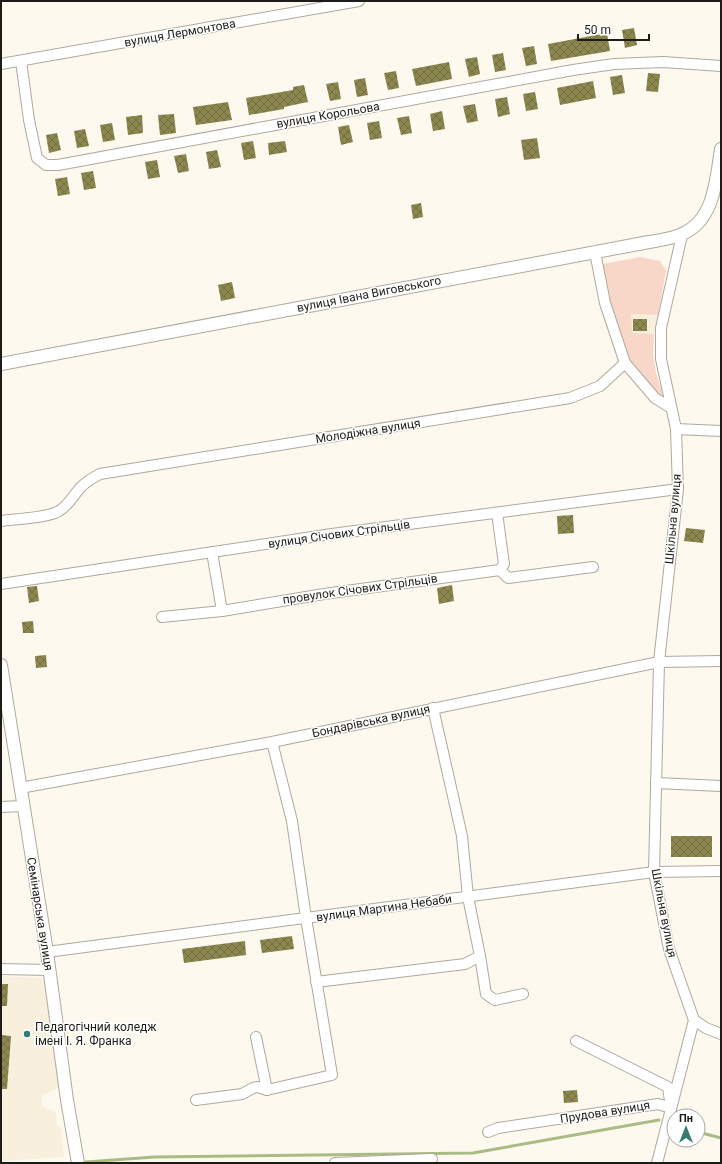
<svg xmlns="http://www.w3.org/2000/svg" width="722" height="1164" viewBox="0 0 722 1164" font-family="Roboto,sans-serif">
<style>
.built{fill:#f8efdd}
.green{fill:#f8d7c8}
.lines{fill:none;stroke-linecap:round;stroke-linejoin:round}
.stream{stroke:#aabc86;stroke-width:3}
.building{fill:url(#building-cross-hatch)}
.minor-casing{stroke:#aea99f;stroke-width:12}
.tertiary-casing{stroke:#aea99f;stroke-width:14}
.minor{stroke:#fff;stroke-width:10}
.tertiary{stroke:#fff;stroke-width:12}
.poi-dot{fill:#377b70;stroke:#fff;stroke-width:1.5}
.labels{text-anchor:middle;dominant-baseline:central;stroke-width:3;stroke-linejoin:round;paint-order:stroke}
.street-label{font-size:12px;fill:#1e1c18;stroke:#fff}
.poi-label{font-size:12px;fill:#1e1c18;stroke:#fff;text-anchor:start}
</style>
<defs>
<pattern id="building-cross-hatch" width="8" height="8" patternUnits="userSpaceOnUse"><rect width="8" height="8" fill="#8c874f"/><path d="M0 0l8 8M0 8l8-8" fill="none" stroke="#726e41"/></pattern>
</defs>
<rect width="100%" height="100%" fill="#fef9ee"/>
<g class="built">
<polygon points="631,314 658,315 654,334 631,333"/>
<polygon points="1,976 41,978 46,982 60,1087 42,1096 42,1106 56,1113 57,1125 61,1128 64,1157 1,1161"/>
</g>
<polygon class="green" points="640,257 660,261 666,270 658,315 631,314 632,333 654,334 653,354 656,373 664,398 661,400 634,370 627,354 607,291 603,264"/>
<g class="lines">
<g class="stream">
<polyline points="673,1124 674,1125"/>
<polyline points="698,1132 721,1138"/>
<polyline points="86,1162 154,1157 473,1153 659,1120"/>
</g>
</g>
<g class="building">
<polygon points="634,28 637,45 625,48 622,30"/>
<polygon points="607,33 610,51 551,61 548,44"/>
<polygon points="534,46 537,64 526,66 522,48"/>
<polygon points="503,53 506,70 495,72 492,55"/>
<polygon points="477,57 480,74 469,77 465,59"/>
<polygon points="449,62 452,79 416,86 412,69"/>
<polygon points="396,71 399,88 388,90 384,73"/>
<polygon points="648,73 660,74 658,92 646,91"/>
<polygon points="622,75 625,93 613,95 610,77"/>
<polygon points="365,78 368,95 357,97 354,80"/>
<polygon points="593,81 596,98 560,105 557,88"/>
<polygon points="338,82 341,99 330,101 326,84"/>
<polygon points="304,85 308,102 284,107 284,109 249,115 246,98 293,90 293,87"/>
<polygon points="535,92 538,109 526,111 523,94"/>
<polygon points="507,97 510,114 498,117 495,99"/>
<polygon points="228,102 232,120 196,125 193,107"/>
<polygon points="475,104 478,121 467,123 463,106"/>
<polygon points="442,111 445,129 433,131 430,114"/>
<polygon points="174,114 176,133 160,135 158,115"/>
<polygon points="142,115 143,133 128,135 126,117"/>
<polygon points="409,116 412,133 401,135 397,118"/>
<polygon points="379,121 382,138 370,140 367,123"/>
<polygon points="112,123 115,140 103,142 100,125"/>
<polygon points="349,125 353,142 341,145 338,127"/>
<polygon points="85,129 89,146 77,148 74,131"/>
<polygon points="57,133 61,150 49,153 46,135"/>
<polygon points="537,138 540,158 524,160 521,140"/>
<polygon points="253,141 256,158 244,160 241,143"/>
<polygon points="285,141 287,152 269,155 268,143"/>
<polygon points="217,150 221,167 209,169 206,152"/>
<polygon points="186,154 189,171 178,173 174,156"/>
<polygon points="157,160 160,177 148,179 145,162"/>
<polygon points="93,171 96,188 84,190 81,173"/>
<polygon points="67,177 70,194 58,196 55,179"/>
<polygon points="421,203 423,217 413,219 411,205"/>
<polygon points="232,282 235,298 221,301 218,285"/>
<rect x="633" y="319" width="14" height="12"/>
<polygon points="573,515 574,533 558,534 557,516"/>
<polygon points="686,528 705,530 703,543 684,541"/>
<polygon points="452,585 454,601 439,604 437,588"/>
<polygon points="37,586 39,601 29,603 27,587"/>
<polygon points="33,621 34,633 23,633 22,622"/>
<polygon points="46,655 47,667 36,668 35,656"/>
<rect x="671" y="836" width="41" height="21"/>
<polygon points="292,936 294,949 262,953 260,940"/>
<polygon points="245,941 246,955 184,963 182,949"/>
<polygon points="1,984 8,984 7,1006 1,1006"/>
<polygon points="1,1035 11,1036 7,1089 1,1089"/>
<polygon points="577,1090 578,1102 564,1103 563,1091"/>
</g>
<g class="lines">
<defs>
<g id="minor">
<polyline points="21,61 29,120 37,158 46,165 58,165 573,70 614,64 663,62 721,66"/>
<polyline points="1,64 359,1"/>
<polyline points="595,252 605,303 625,363 655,398 671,408"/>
<polyline points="676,429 721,431"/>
<path d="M1,521C15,519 48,518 59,511C68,506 73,496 80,488C86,482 92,478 100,474L570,398L600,386L625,363"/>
<polyline points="212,552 222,611 324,594 500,570 504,564 497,513"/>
<polyline points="500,570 508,578 593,567"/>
<polyline points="1,584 332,534 678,489"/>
<polyline points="162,617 222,611"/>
<polyline points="433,708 462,836 468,897 480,956 486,994 495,1000 523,994"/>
<polyline points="656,783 721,786"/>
<polyline points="20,788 272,742 659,662 721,661"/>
<polyline points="1,807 23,806"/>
<polyline points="47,952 654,872 721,871"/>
<polyline points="1,969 49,970"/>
<polyline points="316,982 465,964 480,956"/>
<polyline points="694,1020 706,1028 721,1034"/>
<polyline points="256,1037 267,1090 332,1075 306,918 292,821 272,742"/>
<polyline points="196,1100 242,1094 253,1088 258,1087 267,1090"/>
<polyline points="488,1132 498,1128 658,1104 671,1108 668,1087 576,1041"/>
<polyline points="335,1163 432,1159"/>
<polyline points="657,1163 694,1020 669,949 654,872 659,662 678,489 676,429 661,359 661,328 682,235"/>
</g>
<g id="tertiary">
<path d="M1,364L649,242C660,240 672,239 682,234C715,220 716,179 721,149"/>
<polyline points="1,665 47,952 67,1100 78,1163"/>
</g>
</defs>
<use href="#minor" class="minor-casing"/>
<use href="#tertiary" class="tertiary-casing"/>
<use href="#minor" class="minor"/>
<use href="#tertiary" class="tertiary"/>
</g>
<circle class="poi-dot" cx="27" cy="1034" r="4"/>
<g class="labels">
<g class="street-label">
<text transform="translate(180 33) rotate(-10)">вулиця Лермонтова</text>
<text transform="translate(328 115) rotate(-10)">вулиця Корольова</text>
<text transform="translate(369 294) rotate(-11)">вулиця Івана Виговського</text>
<text transform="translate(368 431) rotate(-9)">Молодіжна вулиця</text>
<text transform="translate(673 519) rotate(-85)">Шкільна вулиця</text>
<text transform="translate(339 534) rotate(-8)">вулиця Січових Стрільців</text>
<text transform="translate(360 589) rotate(-8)">провулок Січових Стрільців</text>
<text transform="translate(371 721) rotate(-12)">Бондарівська вулиця</text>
<text transform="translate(384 908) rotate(-8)">вулиця Мартина Небаби</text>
<text transform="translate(664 913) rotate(79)">Шкільна вулиця</text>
<text transform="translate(40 914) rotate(81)">Семінарська вулиця</text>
<text transform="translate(605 1112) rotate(-9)">Прудова вулиця</text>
</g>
<g class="poi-label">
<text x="35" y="1027">Педагогічний коледж<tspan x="35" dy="14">імені І. Я. Франка</tspan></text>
</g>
</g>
<rect width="722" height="1164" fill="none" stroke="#1e1c18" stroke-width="4"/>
<g transform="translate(686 1128)"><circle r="19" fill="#ffffff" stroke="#a5a4a3"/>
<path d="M0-3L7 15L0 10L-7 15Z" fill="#377b70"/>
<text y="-6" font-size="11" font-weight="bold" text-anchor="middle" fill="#1e1c18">Пн</text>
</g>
<path d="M578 34v6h71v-6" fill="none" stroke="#1e1c18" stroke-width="2"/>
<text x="584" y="34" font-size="12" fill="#1e1c18" stroke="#ffffff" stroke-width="3" paint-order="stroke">50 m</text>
</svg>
